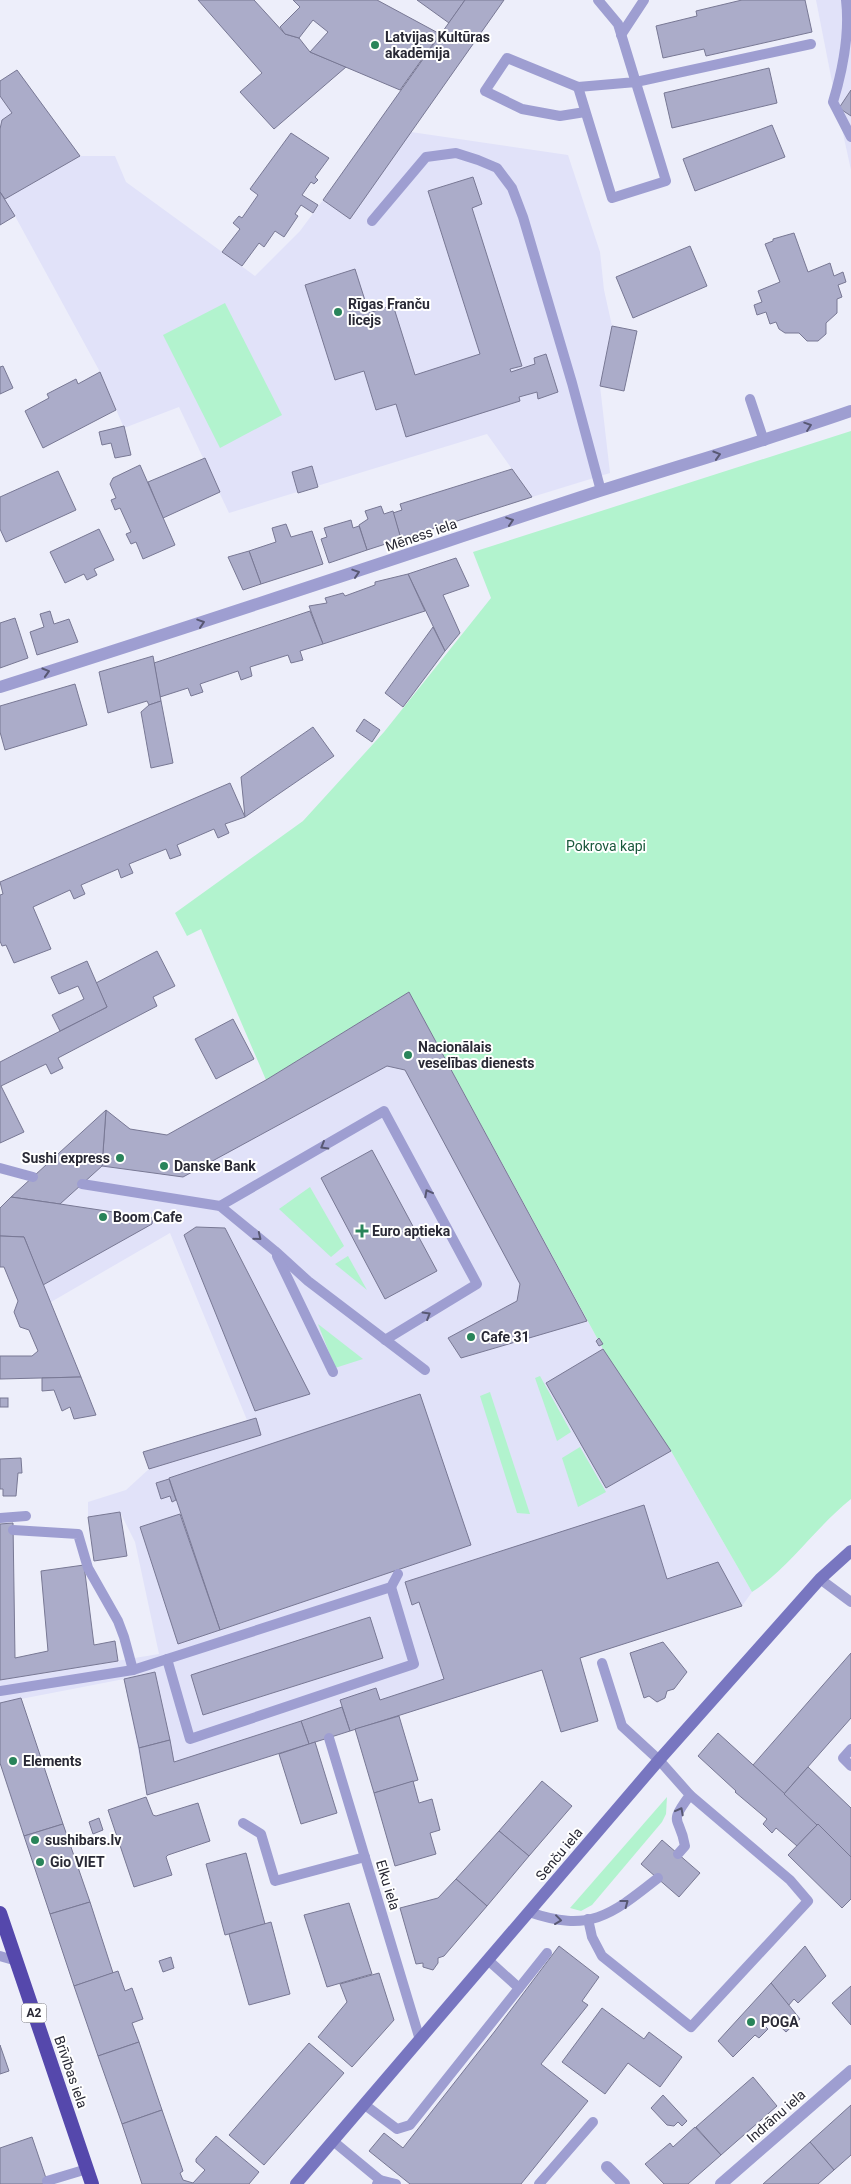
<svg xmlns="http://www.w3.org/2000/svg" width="851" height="2184" viewBox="0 0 851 2184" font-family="Roboto,sans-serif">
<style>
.built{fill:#e1e2f9}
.green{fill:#b2f3ce}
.building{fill:#abacc9;stroke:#787894}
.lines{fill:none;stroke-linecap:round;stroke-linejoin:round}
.service{stroke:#9e9ed1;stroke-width:10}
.minor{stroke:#9e9ed1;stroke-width:12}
.secondary{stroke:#7876c0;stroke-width:12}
.trunk{stroke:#5548ac;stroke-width:14}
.oneway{stroke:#585873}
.poi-dot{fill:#29845a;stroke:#fff;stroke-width:2}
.labels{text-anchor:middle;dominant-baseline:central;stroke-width:4;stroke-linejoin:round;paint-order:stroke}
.shield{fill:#fff;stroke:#696972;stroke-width:1}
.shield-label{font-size:12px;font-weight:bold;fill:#292935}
.poi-label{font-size:14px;font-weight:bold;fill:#292935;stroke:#fff;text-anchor:start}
.street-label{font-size:14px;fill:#292935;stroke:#fff}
.park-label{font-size:14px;fill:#19583b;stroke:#fff}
</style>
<rect width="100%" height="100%" fill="#edeefa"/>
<g class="built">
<polygon points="816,0 851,0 851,170 835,97"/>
<polygon points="17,70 80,156 115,156 126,182 255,276 300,231 323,200 411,132 568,155 600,252 604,290 612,326 600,386 610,473 532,497 487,434 229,513 179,407 124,428 100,372 15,216 0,225 0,81"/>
<polygon points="409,992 603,1349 671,1451 752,1592 742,1606 580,1658 598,1721 561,1732 542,1670 147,1795 124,1679 0,1703 0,1680 159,1654 135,1542 120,1512 88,1517 88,1502 126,1490 149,1469 143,1452 247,1420 170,1233 51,1302 0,1236 0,1208 106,1110 130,1129 168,1135 266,1080"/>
</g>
<g class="green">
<polygon points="225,303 282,415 220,448 163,335"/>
<path d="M851,431V1499C816,1527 788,1569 752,1592L671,1451L603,1349L409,992L266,1080L201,929L187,936L175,913L303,821L384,732L491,598L473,552Z"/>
<polygon points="310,1187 344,1246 331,1257 279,1209"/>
<polygon points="348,1256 367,1290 335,1264"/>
<polygon points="318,1324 363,1359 335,1368"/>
<polygon points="540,1376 571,1432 557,1441 535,1378"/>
<polygon points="490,1392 530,1514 517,1513 480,1396"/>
<polygon points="580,1447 606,1492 578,1507 562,1458"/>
<polygon points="667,1797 666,1814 662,1822 592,1905 581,1911 570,1908"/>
</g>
<g class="building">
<polygon points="198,0 254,0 285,34 299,38 310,52 346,67 274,129 240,92 262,73"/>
<polygon points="293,0 377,0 440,34 400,90 310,52 328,32 313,20 299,38 285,34 280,27 300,7"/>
<polygon points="417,0 465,0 449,23"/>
<polygon points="465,0 504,0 350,219 323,200"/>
<polygon points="742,0 805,0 812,32 706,56 704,49 663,58 656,26 697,16 696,11"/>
<polygon points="769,68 777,103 672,128 664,93"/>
<polygon points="17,70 80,156 5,199 0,192 0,129 2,120 12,113 0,96 0,81"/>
<polygon points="851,90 851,116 839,108"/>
<polygon points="772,125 785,157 695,191 683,159"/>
<polygon points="291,133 329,158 315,177 318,180 314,184 311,182 302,195 318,205 313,213 301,205 295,214 298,216 284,237 275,231 264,247 259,243 242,266 222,252 240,229 233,223 239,216 242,218 258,195 250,189"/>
<polygon points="473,177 482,204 472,208 522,366 510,369 511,372 535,364 534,358 546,354 558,392 538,399 537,392 519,397 520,401 406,437 396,404 376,410 364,371 335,380 305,285 355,269 369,313 393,305 415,375 480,354 428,191"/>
<polygon points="0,192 15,216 0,225"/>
<polygon points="794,233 808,272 830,263 834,276 843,272 846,282 838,285 842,297 837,299 837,313 826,323 826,334 818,341 807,341 799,333 785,333 779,329 776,322 770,324 766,312 757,315 754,305 762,302 758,291 780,282 765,244 773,241 773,239"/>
<polygon points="690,246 707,286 633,318 616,277"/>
<polygon points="612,326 637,331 624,391 600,386"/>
<polygon points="3,366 13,388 0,394 0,367"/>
<polygon points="100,372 116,410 43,448 25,411 49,398 47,394 76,379 78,384"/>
<polygon points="124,426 131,455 115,458 111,443 102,445 99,432"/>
<polygon points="205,458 220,492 163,518 148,482"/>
<polygon points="140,465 175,545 143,559 136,542 131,544 126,534 131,532 120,508 115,510 111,500 116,498 110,484 113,478"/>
<polygon points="312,466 318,487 298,493 292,472"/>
<polygon points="512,469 532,497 401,539 393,513 402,510 400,504"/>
<polygon points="58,471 76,510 6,542 0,529 0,497"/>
<polygon points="381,506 384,514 393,511 401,539 367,550 359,525 368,519 365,511"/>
<polygon points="351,520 353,528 359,526 367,550 329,563 321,539 327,537 324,528"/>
<polygon points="286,524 291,537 312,531 323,564 261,584 249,551 276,542 272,528"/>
<polygon points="99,529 114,560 94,569 97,575 87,580 84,574 65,583 50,552"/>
<polygon points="249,551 261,584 243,590 228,557"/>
<polygon points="456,558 469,586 443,595 460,633 445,651 408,574"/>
<polygon points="408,574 425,611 323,644 309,606 327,603 325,598 343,593 345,596 375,585 375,582"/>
<polygon points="50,611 54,624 69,619 78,642 37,655 30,632 44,627 40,614"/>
<polygon points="310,611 323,644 300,651 303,660 291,663 288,655 250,667 252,676 241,680 238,671 200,684 203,692 191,696 188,688 160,697 154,663"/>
<polygon points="15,618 28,658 0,668 0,623"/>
<polygon points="433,627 445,651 403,707 385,693"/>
<polygon points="153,656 161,701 149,705 147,701 108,713 99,672"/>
<polygon points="75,684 87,725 5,750 0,732 0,706"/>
<polygon points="161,701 173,763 151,768 141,712 149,705"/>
<polygon points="364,719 380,730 372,742 356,731"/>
<polygon points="313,727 334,756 245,817 241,777"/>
<polygon points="230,783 245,817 225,824 229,833 218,838 214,829 177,845 181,855 170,859 166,849 129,864 133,873 121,878 118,869 81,885 85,894 74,899 70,890 33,907 51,949 14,963 6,945 2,946 0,941 0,895 3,894 0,882"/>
<polygon points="157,951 175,986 153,997 157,1006 58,1058 63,1068 51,1074 46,1064 1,1086 24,1132 0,1143 0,1062 107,1007 96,983"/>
<polygon points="87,961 107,1007 60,1031 52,1015 84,999 78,986 59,994 51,977"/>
<polygon points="409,992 587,1321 461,1358 448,1338 517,1301 520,1284 405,1070 387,1066 183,1177 102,1166 106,1110 130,1129 167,1135 266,1080"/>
<polygon points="233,1019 254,1059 216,1079 195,1039"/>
<polygon points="106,1110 102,1166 60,1204 11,1197"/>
<polygon points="372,1150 437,1271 385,1299 321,1178"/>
<polygon points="11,1197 60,1204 153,1218 152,1224 43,1285 24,1237 0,1236 0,1208"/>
<polygon points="196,1227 225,1228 310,1394 255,1411 184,1235"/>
<polygon points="0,1236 24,1237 81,1377 0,1379 0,1356 32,1356 38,1351 29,1330 20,1327 14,1312 18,1301 4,1267 0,1267"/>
<polygon points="599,1338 603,1344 599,1346 596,1341"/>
<polygon points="603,1349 671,1451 606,1488 546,1383"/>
<polygon points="81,1377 96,1415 74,1419 70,1407 62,1411 54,1390 42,1391 42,1378"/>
<polygon points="420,1394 471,1545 220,1630 169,1478"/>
<rect x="0" y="1398" width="8" height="9"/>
<polygon points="256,1418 261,1435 149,1469 143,1452"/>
<polygon points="21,1458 22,1473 18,1473 16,1496 3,1496 3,1489 0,1489 0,1459"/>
<polygon points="169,1479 176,1500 172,1502 170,1496 161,1499 156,1483"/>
<polygon points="644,1505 667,1579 718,1562 742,1606 580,1658 598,1721 561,1732 542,1670 350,1731 340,1700 376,1688 380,1700 444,1679 419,1602 412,1605 405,1582"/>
<polygon points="120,1512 127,1556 94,1561 88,1517"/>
<polygon points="180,1514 220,1630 178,1644 140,1527"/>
<polygon points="13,1523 15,1658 48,1651 41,1571 84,1565 94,1645 115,1641 118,1661 0,1680 0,1524"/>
<polygon points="370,1617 383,1658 203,1715 191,1675"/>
<polygon points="663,1642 687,1672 674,1689 667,1691 665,1698 657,1702 649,1696 644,1698 630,1653"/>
<polygon points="851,1653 851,1718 784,1794 753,1765"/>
<polygon points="155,1672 170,1740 139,1748 124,1679"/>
<polygon points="21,1698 63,1824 24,1836 0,1763 0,1703"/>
<polygon points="342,1707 350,1731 309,1744 301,1721"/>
<polygon points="399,1716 418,1780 374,1793 355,1729"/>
<polygon points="301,1721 309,1744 147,1795 139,1748 170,1740 174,1762"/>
<polygon points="718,1733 818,1824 797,1846 776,1828 772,1833 763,1824 767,1819 735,1792 736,1791 698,1756"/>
<polygon points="315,1742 337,1813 301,1824 279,1754"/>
<polygon points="808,1767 851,1808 851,1857 784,1794"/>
<polygon points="413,1781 419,1803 432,1799 440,1830 430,1833 436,1854 395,1866 374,1793"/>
<polygon points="542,1781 572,1806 529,1856 499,1831"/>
<polygon points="146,1797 153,1815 156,1816 198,1803 210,1841 168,1855 166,1857 172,1875 134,1887 108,1810"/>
<polygon points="99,1818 103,1830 93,1834 89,1822"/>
<polygon points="63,1824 90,1902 50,1914 24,1836"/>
<polygon points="818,1824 851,1857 851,1899 842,1908 788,1855"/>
<polygon points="499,1831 529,1856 487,1906 456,1879"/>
<polygon points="662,1840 700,1873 679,1897 641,1864"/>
<polygon points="246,1853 265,1924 225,1935 206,1864"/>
<polygon points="456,1879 487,1906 444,1956 438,1958 438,1963 433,1970 423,1967 423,1963 416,1964 400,1908 438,1898"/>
<polygon points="90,1902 113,1973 74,1986 50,1914"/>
<polygon points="349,1903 372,1974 327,1987 304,1915"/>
<polygon points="271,1922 290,1994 249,2005 229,1934"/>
<polygon points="559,1946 599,1977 582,2001 588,2005 541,2064 588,2101 521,2184 410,2184 369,2151 384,2133 403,2148 495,2031"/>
<polygon points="805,1946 826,1976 798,2003 794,1999 788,2006 771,1983"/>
<polygon points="171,1957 174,1968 163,1972 159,1961"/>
<polygon points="118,1971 125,1991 132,1988 143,2019 132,2023 139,2042 98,2056 74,1986"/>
<polygon points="379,1973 394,2020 352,2067 318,2037 347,2002 340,1984"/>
<polygon points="771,1983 800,2019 786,2032 771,2018 764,2025 768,2029 759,2038 755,2035 733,2057 718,2041"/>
<polygon points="851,1986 851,2025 832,2003"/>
<polygon points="602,2008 644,2039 649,2032 682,2057 660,2087 628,2063 605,2094 562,2062"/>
<polygon points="139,2042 162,2110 122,2124 98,2056"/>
<polygon points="309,2043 344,2073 264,2165 229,2135"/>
<polygon points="0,2045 9,2071 0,2074"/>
<polygon points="753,2077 777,2106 721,2155 696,2127"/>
<polygon points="663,2095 687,2121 682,2126 678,2122 674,2126 667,2125 651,2108"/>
<polygon points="851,2105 851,2155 834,2170 810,2142"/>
<polygon points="162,2110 183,2171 180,2173 183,2180 193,2183 205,2170 196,2162 196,2159 216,2136 259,2172 249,2184 142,2184 122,2124"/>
<polygon points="695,2127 721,2155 688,2184 664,2184 645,2164 670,2143 673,2147"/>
<polygon points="32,2137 48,2184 0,2184 0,2148"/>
<polygon points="810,2142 834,2170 818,2184 763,2184"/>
</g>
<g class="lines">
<g class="service">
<polyline points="598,0 618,24 666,181 612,198 578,87 636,82 811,44"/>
<path d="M846,0C850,34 843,69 833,102L851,137"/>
<polyline points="621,35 644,0"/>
<polyline points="578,87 507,58 485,91 522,109 560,116 585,112"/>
<polyline points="372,221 426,157 456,153 478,160 497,168 512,188 523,217 572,383 601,491"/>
<polyline points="750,399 764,441"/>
<polyline points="0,1168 33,1177"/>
<polyline points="82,1184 220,1206 275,1251 308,1281 425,1370"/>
<polyline points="220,1206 384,1111 477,1284 385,1340"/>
<polyline points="277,1256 333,1372"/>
<polyline points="0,1518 26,1516"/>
<polyline points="13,1530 78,1534 88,1568 118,1621 124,1637 133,1670"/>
<polyline points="820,1579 851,1602"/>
<polyline points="167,1659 190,1739 414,1664 391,1587"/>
<path d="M602,1663L622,1726L659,1760L690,1795C667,1826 680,1815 685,1846L678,1854"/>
<polyline points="0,1691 133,1670 391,1587 398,1574"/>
<polyline points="329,1738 420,2040"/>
<polyline points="851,1749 843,1758 851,1766"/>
<polyline points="243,1823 261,1834 275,1881 365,1857"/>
<path d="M529,1912C590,1933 611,1915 658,1878"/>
<polyline points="588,1919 592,1937 602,1956 691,2027 808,1901 790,1880 690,1795"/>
<polyline points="0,1956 17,1961"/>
<polyline points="488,1960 519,1988"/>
<polyline points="365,2105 397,2129 410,2125 547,1953"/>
<polyline points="333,2141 380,2180 377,2184"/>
<polyline points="380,2180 396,2184"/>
<polyline points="47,2181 87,2169"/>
<polyline points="539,2184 593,2122"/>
</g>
<g class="minor">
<path d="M0,687C194,626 387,561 581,497C671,468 762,442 851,411"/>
<polyline points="607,2167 624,2184"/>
<polyline points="721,2184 851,2071"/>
</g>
<polyline class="secondary" points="296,2184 659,1760 820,1579 851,1551"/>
<polyline class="trunk" points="0,1913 92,2184"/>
</g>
<defs><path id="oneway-chevron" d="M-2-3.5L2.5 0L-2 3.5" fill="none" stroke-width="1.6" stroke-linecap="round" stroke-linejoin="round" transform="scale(1.25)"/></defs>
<g class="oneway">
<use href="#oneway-chevron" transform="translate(808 426) rotate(-19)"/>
<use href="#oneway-chevron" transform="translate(717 455) rotate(-17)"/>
<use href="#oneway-chevron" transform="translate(510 521) rotate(-18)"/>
<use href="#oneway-chevron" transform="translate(356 573) rotate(-18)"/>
<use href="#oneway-chevron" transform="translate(201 623) rotate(-18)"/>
<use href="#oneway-chevron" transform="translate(46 672) rotate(-17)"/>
<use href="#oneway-chevron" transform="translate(324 1146) rotate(150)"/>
<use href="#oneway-chevron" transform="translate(428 1193) rotate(-118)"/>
<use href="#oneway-chevron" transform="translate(258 1237) rotate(39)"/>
<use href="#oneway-chevron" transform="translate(427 1315) rotate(-31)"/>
<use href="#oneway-chevron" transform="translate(680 1811) rotate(-62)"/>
<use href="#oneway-chevron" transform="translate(625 1903) rotate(-37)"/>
<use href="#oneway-chevron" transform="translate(558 1920) rotate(7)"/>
</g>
<g class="poi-dot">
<circle cx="375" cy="45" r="5"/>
<circle cx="338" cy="312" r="5"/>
<circle cx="408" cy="1055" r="5"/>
<circle cx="120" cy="1158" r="5"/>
<circle cx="164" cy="1166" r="5"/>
<circle cx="103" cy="1217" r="5"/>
<path d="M359.5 1223.5h5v5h5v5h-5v5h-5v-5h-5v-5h5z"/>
<circle cx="471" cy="1337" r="5"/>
<circle cx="13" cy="1761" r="5"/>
<circle cx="35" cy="1840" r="5"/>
<circle cx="40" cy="1862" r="5"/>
<circle cx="751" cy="2022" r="5"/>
</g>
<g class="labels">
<rect class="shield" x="21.5" y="2003.5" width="25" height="19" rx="4"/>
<g class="shield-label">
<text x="34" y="2013">A2</text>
</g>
<g class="poi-label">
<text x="385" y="37">Latvijas Kultūras<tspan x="385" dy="16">akadēmija</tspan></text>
<text x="348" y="304">Rīgas Franču<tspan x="348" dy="16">licejs</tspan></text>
<text x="418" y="1047">Nacionālais<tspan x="418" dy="16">veselības dienests</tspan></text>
<text x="110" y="1158" text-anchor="end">Sushi express</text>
<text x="174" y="1166">Danske Bank</text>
<text x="113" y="1217">Boom Cafe</text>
<text x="372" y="1231">Euro aptieka</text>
<text x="481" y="1337">Cafe 31</text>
<text x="23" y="1761">Elements</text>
<text x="45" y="1840">sushibars.lv</text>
<text x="50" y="1862">Gio VIET</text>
<text x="761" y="2022">POGA</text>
</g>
<g class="street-label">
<text transform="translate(421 535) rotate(-19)">Mēness iela</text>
<text transform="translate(559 1854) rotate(-50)">Senču iela</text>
<text transform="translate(388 1885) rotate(73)">Elku iela</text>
<text transform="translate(71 2072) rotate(71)">Brīvības iela</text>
<text transform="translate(776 2116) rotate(-41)">Indrānu iela</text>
</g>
<g class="park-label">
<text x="606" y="846">Pokrova kapi</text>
</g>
</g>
</svg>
